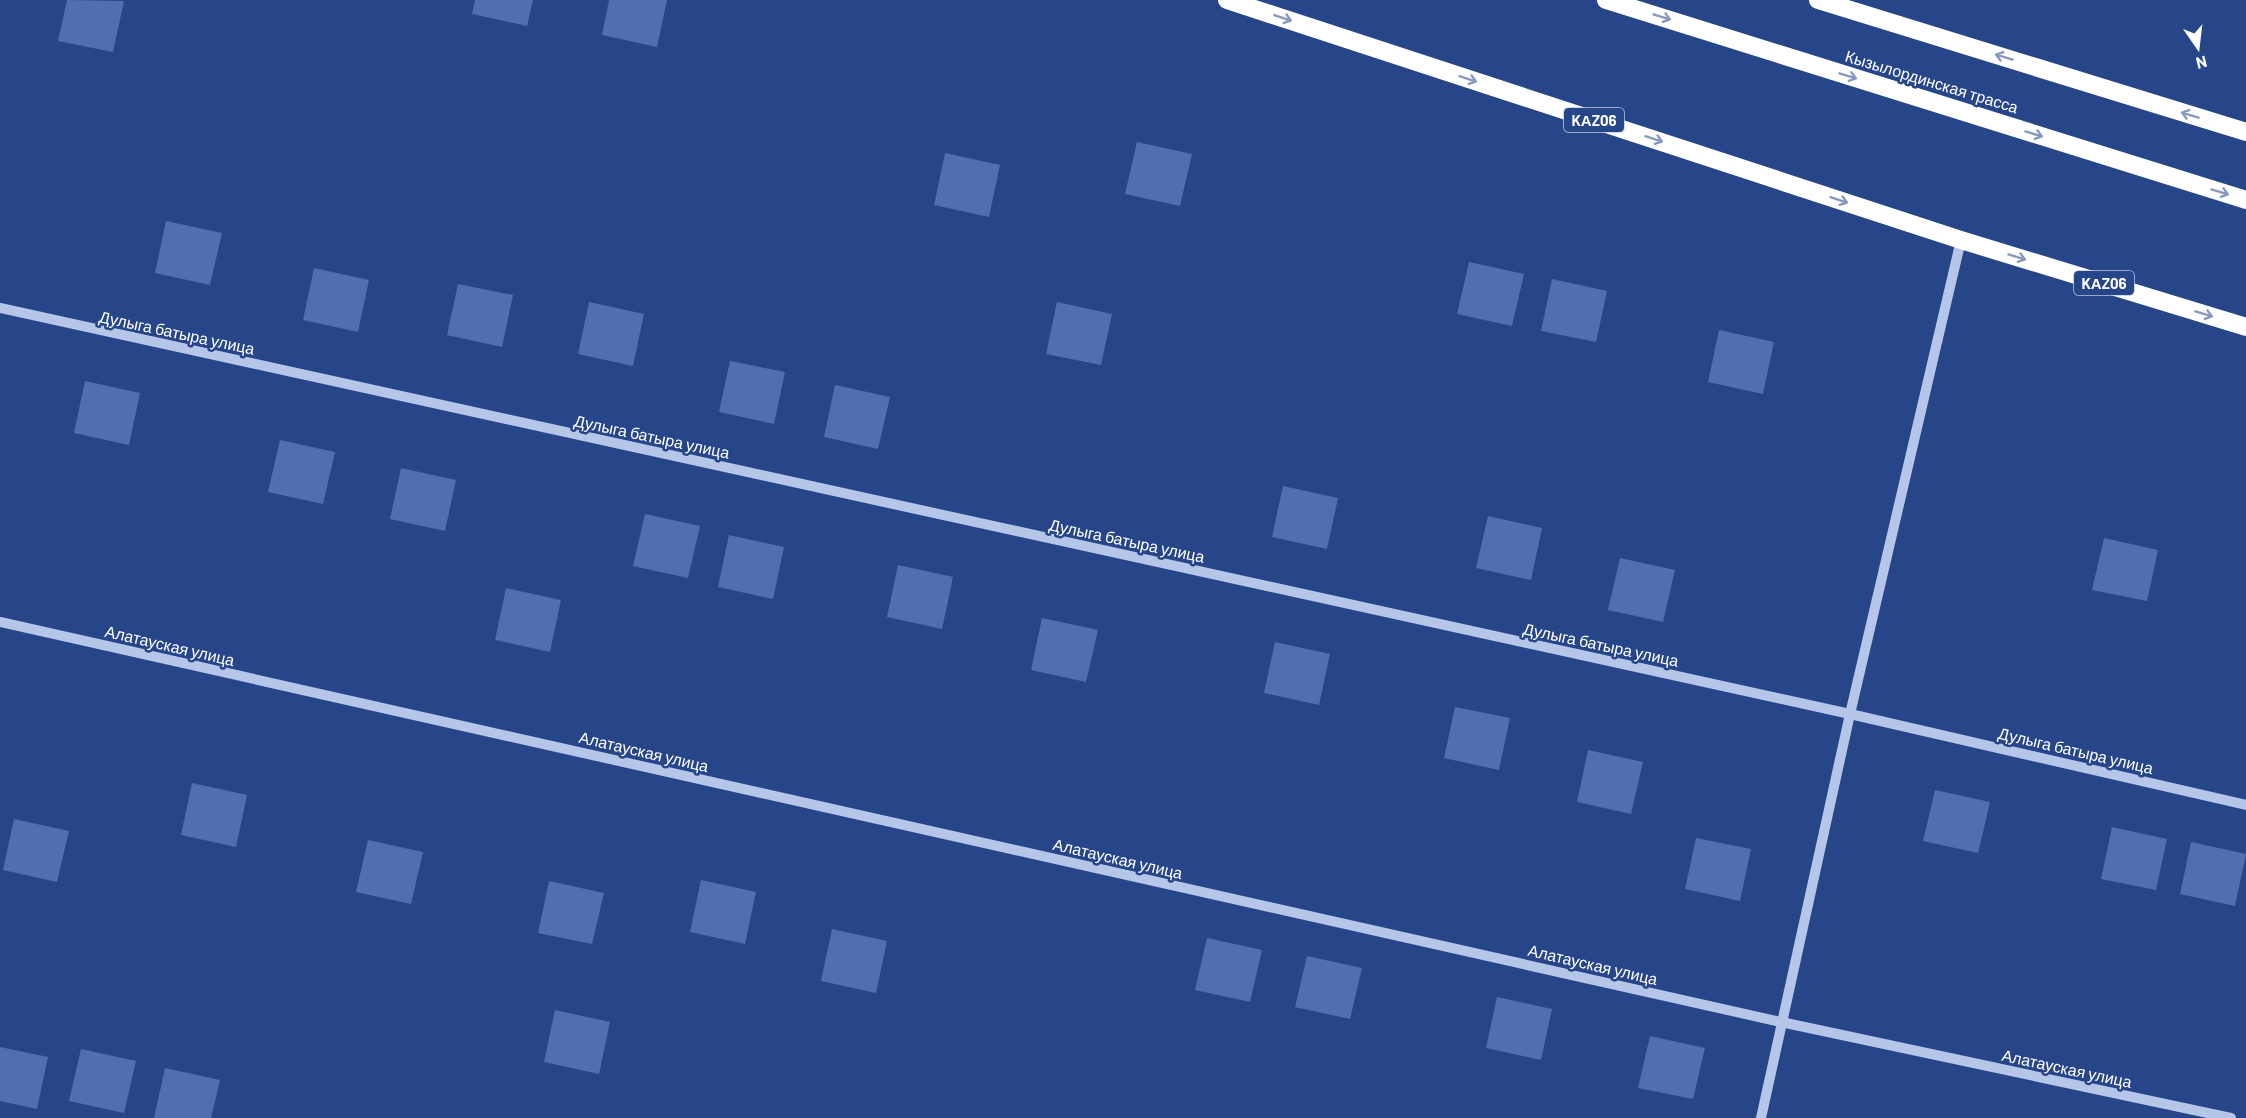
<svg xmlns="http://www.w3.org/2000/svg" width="2246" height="1118" viewBox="0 0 2246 1118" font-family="Barlow,sans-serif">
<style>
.building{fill:#506fb1}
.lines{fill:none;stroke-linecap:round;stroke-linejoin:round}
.minor{stroke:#b5c6e9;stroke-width:10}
.highway{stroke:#fff;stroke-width:18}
.oneway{stroke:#8899bf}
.labels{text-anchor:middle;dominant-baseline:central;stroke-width:5;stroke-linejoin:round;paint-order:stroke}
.shield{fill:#27468a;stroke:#bec8dc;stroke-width:1.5}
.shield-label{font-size:15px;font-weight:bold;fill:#fff}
.street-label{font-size:16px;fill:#fff;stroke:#27468a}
</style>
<rect width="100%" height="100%" fill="#27468a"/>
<g class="building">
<polygon points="67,0 124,1 113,52 58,41"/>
<polygon points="475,0 533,0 527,26 472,14"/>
<polygon points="609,0 667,0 657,47 602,35"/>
<polygon points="1137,142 1192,154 1180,206 1125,194"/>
<polygon points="945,153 1000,165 989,217 934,205"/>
<polygon points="166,221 222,233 210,285 155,273"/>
<polygon points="1469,262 1524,274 1512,326 1457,314"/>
<polygon points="314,268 369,280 358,332 303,320"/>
<polygon points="1552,279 1607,291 1596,342 1541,331"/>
<polygon points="458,284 513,295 502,347 447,335"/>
<polygon points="589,302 644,314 633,366 578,354"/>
<polygon points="1057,302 1112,314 1101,365 1046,354"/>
<polygon points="1719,330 1774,342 1763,394 1708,382"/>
<polygon points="730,361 785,372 774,424 719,412"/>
<polygon points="85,381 140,393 129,445 74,433"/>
<polygon points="835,385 890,397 878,449 824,437"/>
<polygon points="280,440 335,452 323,504 268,492"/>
<polygon points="401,468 456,480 445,531 390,519"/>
<polygon points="1283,486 1338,498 1327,549 1272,537"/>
<polygon points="645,514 700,526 688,578 633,566"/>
<polygon points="1488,516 1542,528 1531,580 1476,568"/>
<polygon points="729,535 784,547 773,599 718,587"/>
<polygon points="2104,538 2158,550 2147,601 2092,590"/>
<polygon points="1620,558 1675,570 1663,622 1608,610"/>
<polygon points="898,565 953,577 942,629 887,617"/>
<polygon points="506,588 561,600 550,652 495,640"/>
<polygon points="1042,618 1098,630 1086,682 1031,670"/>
<polygon points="1275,642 1330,654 1319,705 1264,693"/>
<polygon points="1455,707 1510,718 1499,770 1444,758"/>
<polygon points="1588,750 1643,762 1631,814 1577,802"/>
<polygon points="192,783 247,795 236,847 181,835"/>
<polygon points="1935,790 1990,802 1978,853 1923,841"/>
<polygon points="14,819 69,831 57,882 3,870"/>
<polygon points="2112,827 2167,839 2156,890 2101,879"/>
<polygon points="1696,838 1751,849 1740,901 1685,889"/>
<polygon points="368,840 423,852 411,904 356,892"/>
<polygon points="2191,842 2246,854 2235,906 2180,894"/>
<polygon points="701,880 756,892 745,944 690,932"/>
<polygon points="549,881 604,893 592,944 538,933"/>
<polygon points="832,929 887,941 876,993 821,981"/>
<polygon points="1207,938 1262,950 1250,1002 1195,990"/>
<polygon points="1307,956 1362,968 1350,1019 1295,1007"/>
<polygon points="1497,997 1552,1009 1541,1060 1486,1048"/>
<polygon points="555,1010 610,1022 599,1074 544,1062"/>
<polygon points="1650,1036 1705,1048 1693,1099 1638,1088"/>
<polygon points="0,1047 48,1057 37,1109 0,1101"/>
<polygon points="81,1049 136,1061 124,1113 69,1101"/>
<polygon points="165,1068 220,1080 211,1118 154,1118"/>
</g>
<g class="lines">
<g class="minor">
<polyline points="0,308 1850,714 2246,805"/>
<polyline points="0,622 1781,1022 2231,1118"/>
<polyline points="1761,1118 1850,714 1961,240"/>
</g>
<g class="highway">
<polyline points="1227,0 1961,240 2246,327"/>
<polyline points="1606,0 2246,200"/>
<polyline points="1818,0 2246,132"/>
</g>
</g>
<defs><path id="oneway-shaft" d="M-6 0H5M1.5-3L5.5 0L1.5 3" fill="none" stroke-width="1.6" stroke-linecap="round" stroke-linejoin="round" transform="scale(1.5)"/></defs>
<g class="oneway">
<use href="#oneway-shaft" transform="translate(1662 17) rotate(17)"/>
<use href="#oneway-shaft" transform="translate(1283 18) rotate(18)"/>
<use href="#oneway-shaft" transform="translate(2004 57) rotate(-163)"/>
<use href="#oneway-shaft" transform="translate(1848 76) rotate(17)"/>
<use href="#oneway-shaft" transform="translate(1468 79) rotate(18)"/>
<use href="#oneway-shaft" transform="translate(2190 115) rotate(-163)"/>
<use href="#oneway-shaft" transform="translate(2034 134) rotate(17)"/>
<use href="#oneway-shaft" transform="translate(1654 139) rotate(18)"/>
<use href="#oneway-shaft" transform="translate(2220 192) rotate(17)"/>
<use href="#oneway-shaft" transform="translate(1839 200) rotate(18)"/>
<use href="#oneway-shaft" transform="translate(2017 257) rotate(17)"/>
<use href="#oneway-shaft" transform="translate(2204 314) rotate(17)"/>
</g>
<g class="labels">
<g class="shield">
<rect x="1564" y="108" width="60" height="24" rx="4.5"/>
<rect x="2074" y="271" width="60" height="24" rx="4.5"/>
</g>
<g class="shield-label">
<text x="1594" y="120">KАZ06</text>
<text x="2104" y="283">KАZ06</text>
</g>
<g class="street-label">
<text transform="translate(1932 81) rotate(17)">Кызылординская трасса</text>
<text transform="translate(177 332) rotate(12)">Дулыга батыра улица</text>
<text transform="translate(652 436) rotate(12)">Дулыга батыра улица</text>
<text transform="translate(1127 540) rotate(12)">Дулыга батыра улица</text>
<text transform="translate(1601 644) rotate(12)">Дулыга батыра улица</text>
<text transform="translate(170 645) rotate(13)">Алатауская улица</text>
<text transform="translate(2076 750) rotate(13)">Дулыга батыра улица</text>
<text transform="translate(644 751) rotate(13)">Алатауская улица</text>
<text transform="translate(1118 858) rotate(13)">Алатауская улица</text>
<text transform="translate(1593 964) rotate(13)">Алатауская улица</text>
<text transform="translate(2067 1068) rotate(12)">Алатауская улица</text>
</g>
</g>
<g transform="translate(2198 48) rotate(166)" stroke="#27468a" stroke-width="4.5" paint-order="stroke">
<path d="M0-4.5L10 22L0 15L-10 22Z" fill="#ffffff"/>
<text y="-9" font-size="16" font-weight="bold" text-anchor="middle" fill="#ffffff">N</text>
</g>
</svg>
